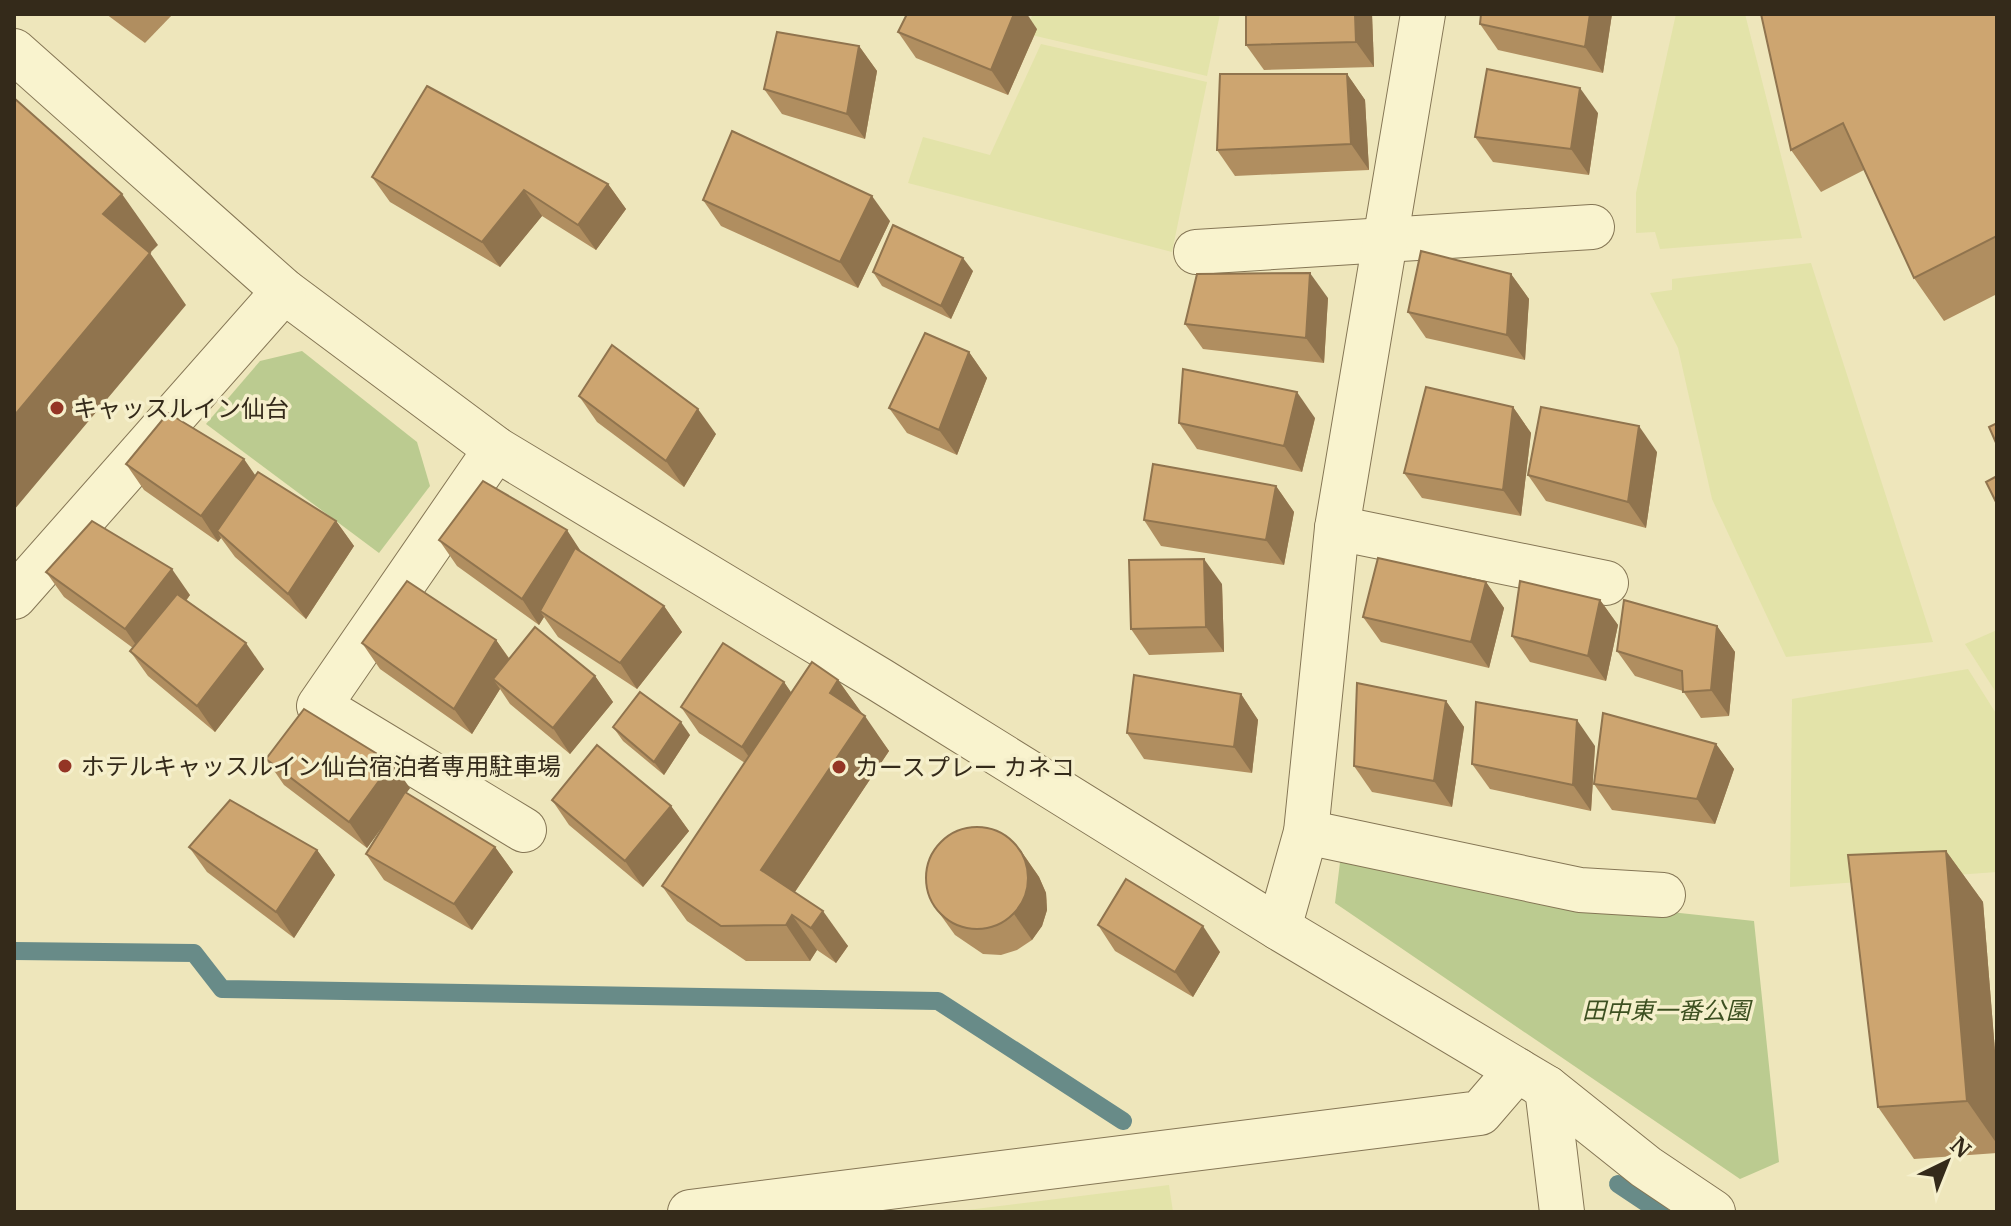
<svg xmlns="http://www.w3.org/2000/svg" width="2011" height="1226" viewBox="0 0 2011 1226" font-family="Merriweather,'Noto Sans JP',serif">
<style>
.farmland{fill:#e3e3a9}
.green{fill:#bbcb90}
.lines{fill:none;stroke-linecap:round;stroke-linejoin:round}
.stream{stroke:#688b88;stroke-width:18}
.minor-casing{stroke:#857655;stroke-width:46}
.minor{stroke:#f9f3ce;stroke-width:44}
.wall{fill:#b08e60}
.shaded-wall{fill:#90744e}
.building{fill:#cda570;stroke:#90744e;stroke-width:2}
.poi-dot{fill:#943525;stroke:#f5efcb;stroke-width:3}
.labels{text-anchor:middle;dominant-baseline:central;stroke-width:7;stroke-linejoin:round;paint-order:stroke}
.poi-label{font-size:24px;fill:#342a1a;stroke:#f5efcb;text-anchor:start}
.park-label{font-size:24px;font-style:italic;fill:#3d5021;stroke:#f5efcb}
</style>
<rect width="100%" height="100%" fill="#eee6bb"/>
<g class="farmland">
<polygon points="1033,14 1220,14 1207,76 1023,33"/>
<polygon points="1676,14 1745,14 1802,238 1660,249 1655,232 1636,233 1636,193"/>
<polygon points="1041,44 1207,82 1172,252 908,183 923,137 990,155"/>
<polygon points="1811,263 1933,642 1786,657 1712,499 1678,348 1650,293 1672,290 1672,279"/>
<polygon points="1997,630 1997,694 1965,644"/>
<polygon points="1968,669 1997,715 1997,872 1790,887 1792,699"/>
<polygon points="1169,1185 1173,1212 951,1212"/>
</g>
<g class="green">
<polygon points="302,351 417,442 430,486 379,553 206,424 260,361"/>
<polygon points="1341,854 1578,902 1754,921 1779,1162 1740,1179 1335,903"/>
</g>
<g class="lines">
<g class="stream">
<polyline points="14,951 194,953 222,989 938,1001 1123,1121"/>
<polyline points="1618,1184 1660,1212"/>
</g>
<defs>
<g id="minor">
<polyline points="14,51 284,291 496,449 880,680 1279,928 1547,1088 1646,1167 1713,1212"/>
<polyline points="1196,252 1592,227"/>
<polyline points="496,449 319,706 524,830"/>
<polyline points="1337,528 1606,583"/>
<polyline points="14,597 284,291"/>
<polyline points="1306,832 1580,890 1663,895"/>
<polyline points="1279,928 1306,832 1337,528 1423,14"/>
<polyline points="1547,1088 1562,1212"/>
<polyline points="690,1212 1480,1113 1517,1070"/>
</g>
</defs>
<use href="#minor" class="minor-casing"/>
<use href="#minor" class="minor"/>
</g>
<g class="wall">
<polygon points="106,14 173,14 145,43"/>
<polygon points="1246,14 1372,14 1374,67 1264,70 1246,45"/>
<polygon points="1481,14 1612,14 1603,73 1498,50 1480,24"/>
<polygon points="1997,14 1997,294 1944,321 1914,278 1864,170 1821,192 1791,150"/>
<polygon points="1037,29 1008,95 916,58 898,32"/>
<polygon points="859,46 877,71 865,139 782,114 764,89"/>
<polygon points="1347,74 1365,100 1369,170 1235,176 1217,150"/>
<polygon points="1598,113 1589,175 1493,162 1475,137"/>
<polygon points="372,177 608,184 626,209 596,250 542,216 500,267 390,202"/>
<polygon points="703,200 890,221 858,288 721,226"/>
<polygon points="973,271 951,319 882,286 873,272"/>
<polygon points="1511,274 1529,299 1525,360 1426,338 1408,312"/>
<polygon points="1328,298 1324,363 1203,349 1185,324"/>
<polygon points="969,352 987,378 957,455 907,433 889,408"/>
<polygon points="579,396 716,434 684,487 597,422"/>
<polygon points="1513,407 1531,433 1521,516 1422,498 1404,473"/>
<polygon points="1315,418 1302,472 1197,449 1179,423"/>
<polygon points="1657,452 1646,528 1546,501 1528,475"/>
<polygon points="126,464 255,476 336,521 354,546 306,619 235,557 221,538 218,542 144,490"/>
<polygon points="1276,486 1294,512 1284,565 1161,546 1144,520"/>
<polygon points="439,540 582,552 664,606 682,632 637,689 558,637 544,617 539,625 457,566"/>
<polygon points="46,572 190,595 186,601 264,669 215,732 148,676 130,651 133,648 64,597"/>
<polygon points="1486,582 1504,608 1489,668 1381,642 1363,617"/>
<polygon points="1222,584 1224,652 1149,655 1131,629"/>
<polygon points="1600,600 1618,625 1606,681 1530,662 1512,636"/>
<polygon points="1717,626 1735,652 1729,716 1701,718 1683,691 1635,676 1617,651"/>
<polygon points="496,640 509,658 595,676 613,702 570,754 510,704 500,689 472,734 380,669 362,643"/>
<polygon points="838,680 889,751 795,892 848,946 836,963 817,950 810,961 746,961 687,921 662,886 745,763 699,733 681,707 784,682 791,693"/>
<polygon points="1241,694 1258,720 1252,773 1144,759 1127,733"/>
<polygon points="1446,701 1464,727 1452,807 1372,792 1354,766"/>
<polygon points="613,727 690,735 664,775 623,741"/>
<polygon points="1716,744 1734,769 1715,824 1612,810 1594,784"/>
<polygon points="1595,746 1591,811 1490,789 1472,764"/>
<polygon points="266,759 410,788 406,793 495,847 513,872 472,930 384,880 366,854 394,811 367,848 284,785"/>
<polygon points="552,800 671,806 689,831 643,887 569,825"/>
<polygon points="189,847 317,850 335,875 294,938 207,872"/>
<polygon points="1021,851 1039,877 1046,893 1047,910 1042,926 1032,940 1017,950 1001,955 983,954 955,935 937,910"/>
<polygon points="1946,851 1983,902 1997,1076 1997,1153 1914,1159 1878,1107"/>
<polygon points="1098,925 1220,952 1193,997 1115,951"/>
</g>
<g class="shaded-wall">
<polygon points="1014,14 1027,14 1037,29 1008,95 991,70"/>
<polygon points="1355,14 1372,14 1374,67 1356,42"/>
<polygon points="1590,14 1612,14 1603,73 1585,47"/>
<polygon points="859,46 877,71 865,139 847,114"/>
<polygon points="1347,74 1365,100 1369,170 1351,144"/>
<polygon points="1580,88 1598,113 1589,175 1571,149"/>
<polygon points="608,184 626,209 596,250 578,225"/>
<polygon points="524,190 542,216 500,267 482,242"/>
<polygon points="122,194 158,245 150,253 186,305 14,510 14,416 103,214"/>
<polygon points="872,196 890,221 858,288 840,262"/>
<polygon points="963,258 973,271 951,319 941,306"/>
<polygon points="1310,273 1328,298 1324,363 1306,338"/>
<polygon points="1511,274 1529,299 1525,360 1507,335"/>
<polygon points="969,352 987,378 957,455 939,430"/>
<polygon points="1297,392 1315,418 1302,472 1284,446"/>
<polygon points="1513,407 1531,433 1521,516 1503,490"/>
<polygon points="698,409 716,434 684,487 666,461"/>
<polygon points="1639,426 1657,452 1646,528 1628,502"/>
<polygon points="244,459 262,485 217,531 221,538 218,542 201,516"/>
<polygon points="1276,486 1294,512 1284,565 1266,540"/>
<polygon points="336,521 354,546 306,619 288,594"/>
<polygon points="567,530 584,556 540,611 544,617 539,625 522,599"/>
<polygon points="1204,559 1222,584 1224,652 1206,627"/>
<polygon points="172,569 190,595 143,655 125,629"/>
<polygon points="1486,582 1504,608 1489,668 1471,642"/>
<polygon points="1600,600 1618,625 1606,681 1588,656"/>
<polygon points="664,606 682,632 637,689 620,663"/>
<polygon points="1717,626 1735,652 1729,716 1711,690"/>
<polygon points="496,640 514,666 493,679 500,689 472,734 454,709"/>
<polygon points="246,643 264,669 215,732 197,706"/>
<polygon points="595,676 613,702 570,754 553,728"/>
<polygon points="838,680 863,715 830,693"/>
<polygon points="784,682 802,708 760,773 742,747"/>
<polygon points="1241,694 1258,720 1252,773 1234,747"/>
<polygon points="1446,701 1464,727 1452,807 1434,781"/>
<polygon points="865,716 889,751 786,905 761,870"/>
<polygon points="1577,720 1595,746 1591,811 1573,785"/>
<polygon points="681,722 690,735 664,775 654,762"/>
<polygon points="1716,744 1734,769 1715,824 1697,799"/>
<polygon points="392,763 410,788 367,848 349,822"/>
<polygon points="671,806 689,831 643,887 625,861"/>
<polygon points="495,847 513,872 472,930 454,904"/>
<polygon points="317,850 335,875 294,938 276,912"/>
<polygon points="1021,851 1039,877 1046,893 1047,910 1042,926 1032,940 1014,914"/>
<polygon points="1946,851 1983,902 1997,1076 1997,1144 1967,1101"/>
<polygon points="823,911 848,946 836,963 811,928"/>
<polygon points="792,915 817,950 810,961 786,925"/>
<polygon points="1203,926 1220,952 1193,997 1175,972"/>
</g>
<g class="building">
<polygon points="907,14 1014,14 991,70 898,32"/>
<polygon points="1246,14 1355,14 1356,42 1246,45"/>
<polygon points="1481,14 1590,14 1585,47 1480,24"/>
<polygon points="1761,14 1997,14 1997,236 1914,278 1843,123 1791,150"/>
<polygon points="777,32 859,46 847,114 764,89"/>
<polygon points="1487,69 1580,88 1571,149 1475,137"/>
<polygon points="1220,74 1347,74 1351,144 1217,150"/>
<polygon points="427,86 608,184 578,225 524,190 482,242 372,177"/>
<polygon points="14,98 122,194 103,214 150,253 14,416"/>
<polygon points="732,131 872,196 840,262 703,200"/>
<polygon points="893,225 963,258 941,306 873,272"/>
<polygon points="1421,251 1511,274 1507,335 1408,312"/>
<polygon points="1310,273 1306,338 1185,324 1197,274"/>
<polygon points="925,333 969,352 939,430 889,408"/>
<polygon points="612,345 698,409 666,461 579,396"/>
<polygon points="1183,369 1297,392 1284,446 1179,423"/>
<polygon points="1426,387 1513,407 1503,490 1404,473"/>
<polygon points="1541,407 1639,426 1628,502 1528,475"/>
<polygon points="168,413 244,459 201,516 126,464"/>
<polygon points="1997,423 1997,445 1989,427"/>
<polygon points="1153,464 1276,486 1266,540 1144,520"/>
<polygon points="258,472 336,521 288,594 217,531"/>
<polygon points="1997,476 1997,504 1986,482"/>
<polygon points="483,481 567,530 522,599 439,540"/>
<polygon points="92,521 172,569 125,629 46,572"/>
<polygon points="575,548 664,606 620,663 540,611"/>
<polygon points="1378,558 1486,582 1471,642 1363,617"/>
<polygon points="1204,559 1206,627 1131,629 1129,560"/>
<polygon points="407,581 496,640 454,709 362,643"/>
<polygon points="1520,581 1600,600 1588,656 1512,636"/>
<polygon points="177,594 246,643 197,706 130,651"/>
<polygon points="1624,600 1717,626 1711,690 1683,692 1682,671 1617,651"/>
<polygon points="535,627 595,676 553,728 493,679"/>
<polygon points="723,643 784,682 742,747 681,707"/>
<polygon points="812,662 838,680 830,693 865,716 761,870 823,911 811,928 792,915 786,925 721,926 662,886"/>
<polygon points="1134,675 1241,694 1234,747 1127,733"/>
<polygon points="1357,683 1446,701 1434,781 1354,766"/>
<polygon points="640,692 681,722 654,762 613,727"/>
<polygon points="1476,702 1577,720 1573,785 1472,764"/>
<polygon points="304,709 392,763 349,822 266,759"/>
<polygon points="1603,713 1716,744 1697,799 1594,784"/>
<polygon points="597,745 671,806 625,861 552,800"/>
<polygon points="405,792 495,847 454,904 366,854"/>
<polygon points="230,800 317,850 276,912 189,847"/>
<circle cx="977" cy="878" r="51"/>
<polygon points="1946,851 1967,1101 1878,1107 1848,855"/>
<polygon points="1126,879 1203,926 1175,972 1098,925"/>
</g>
<g class="poi-dot">
<circle cx="57" cy="408" r="8"/>
<circle cx="65" cy="766" r="8"/>
<circle cx="839" cy="767" r="8"/>
</g>
<g class="labels">
<g class="poi-label">
<text x="73" y="408">キャッスルイン仙台</text>
<text x="81" y="766">ホテルキャッスルイン仙台宿泊者専用駐車場</text>
<text x="855" y="767">カースプレー カネコ</text>
</g>
<g class="park-label">
<text x="1666" y="1010">田中東一番公園</text>
</g>
</g>
<rect width="2011" height="1226" fill="none" stroke="#342a1a" stroke-width="32"/>
<g transform="translate(1947 1162) rotate(43)" stroke="#f5efcb" stroke-width="6" paint-order="stroke">
<path d="M0-6L14 30L0 20L-14 30Z" fill="#342a1a"/>
<text y="-12" font-size="22" font-weight="bold" text-anchor="middle" fill="#342a1a">N</text>
</g>
</svg>
